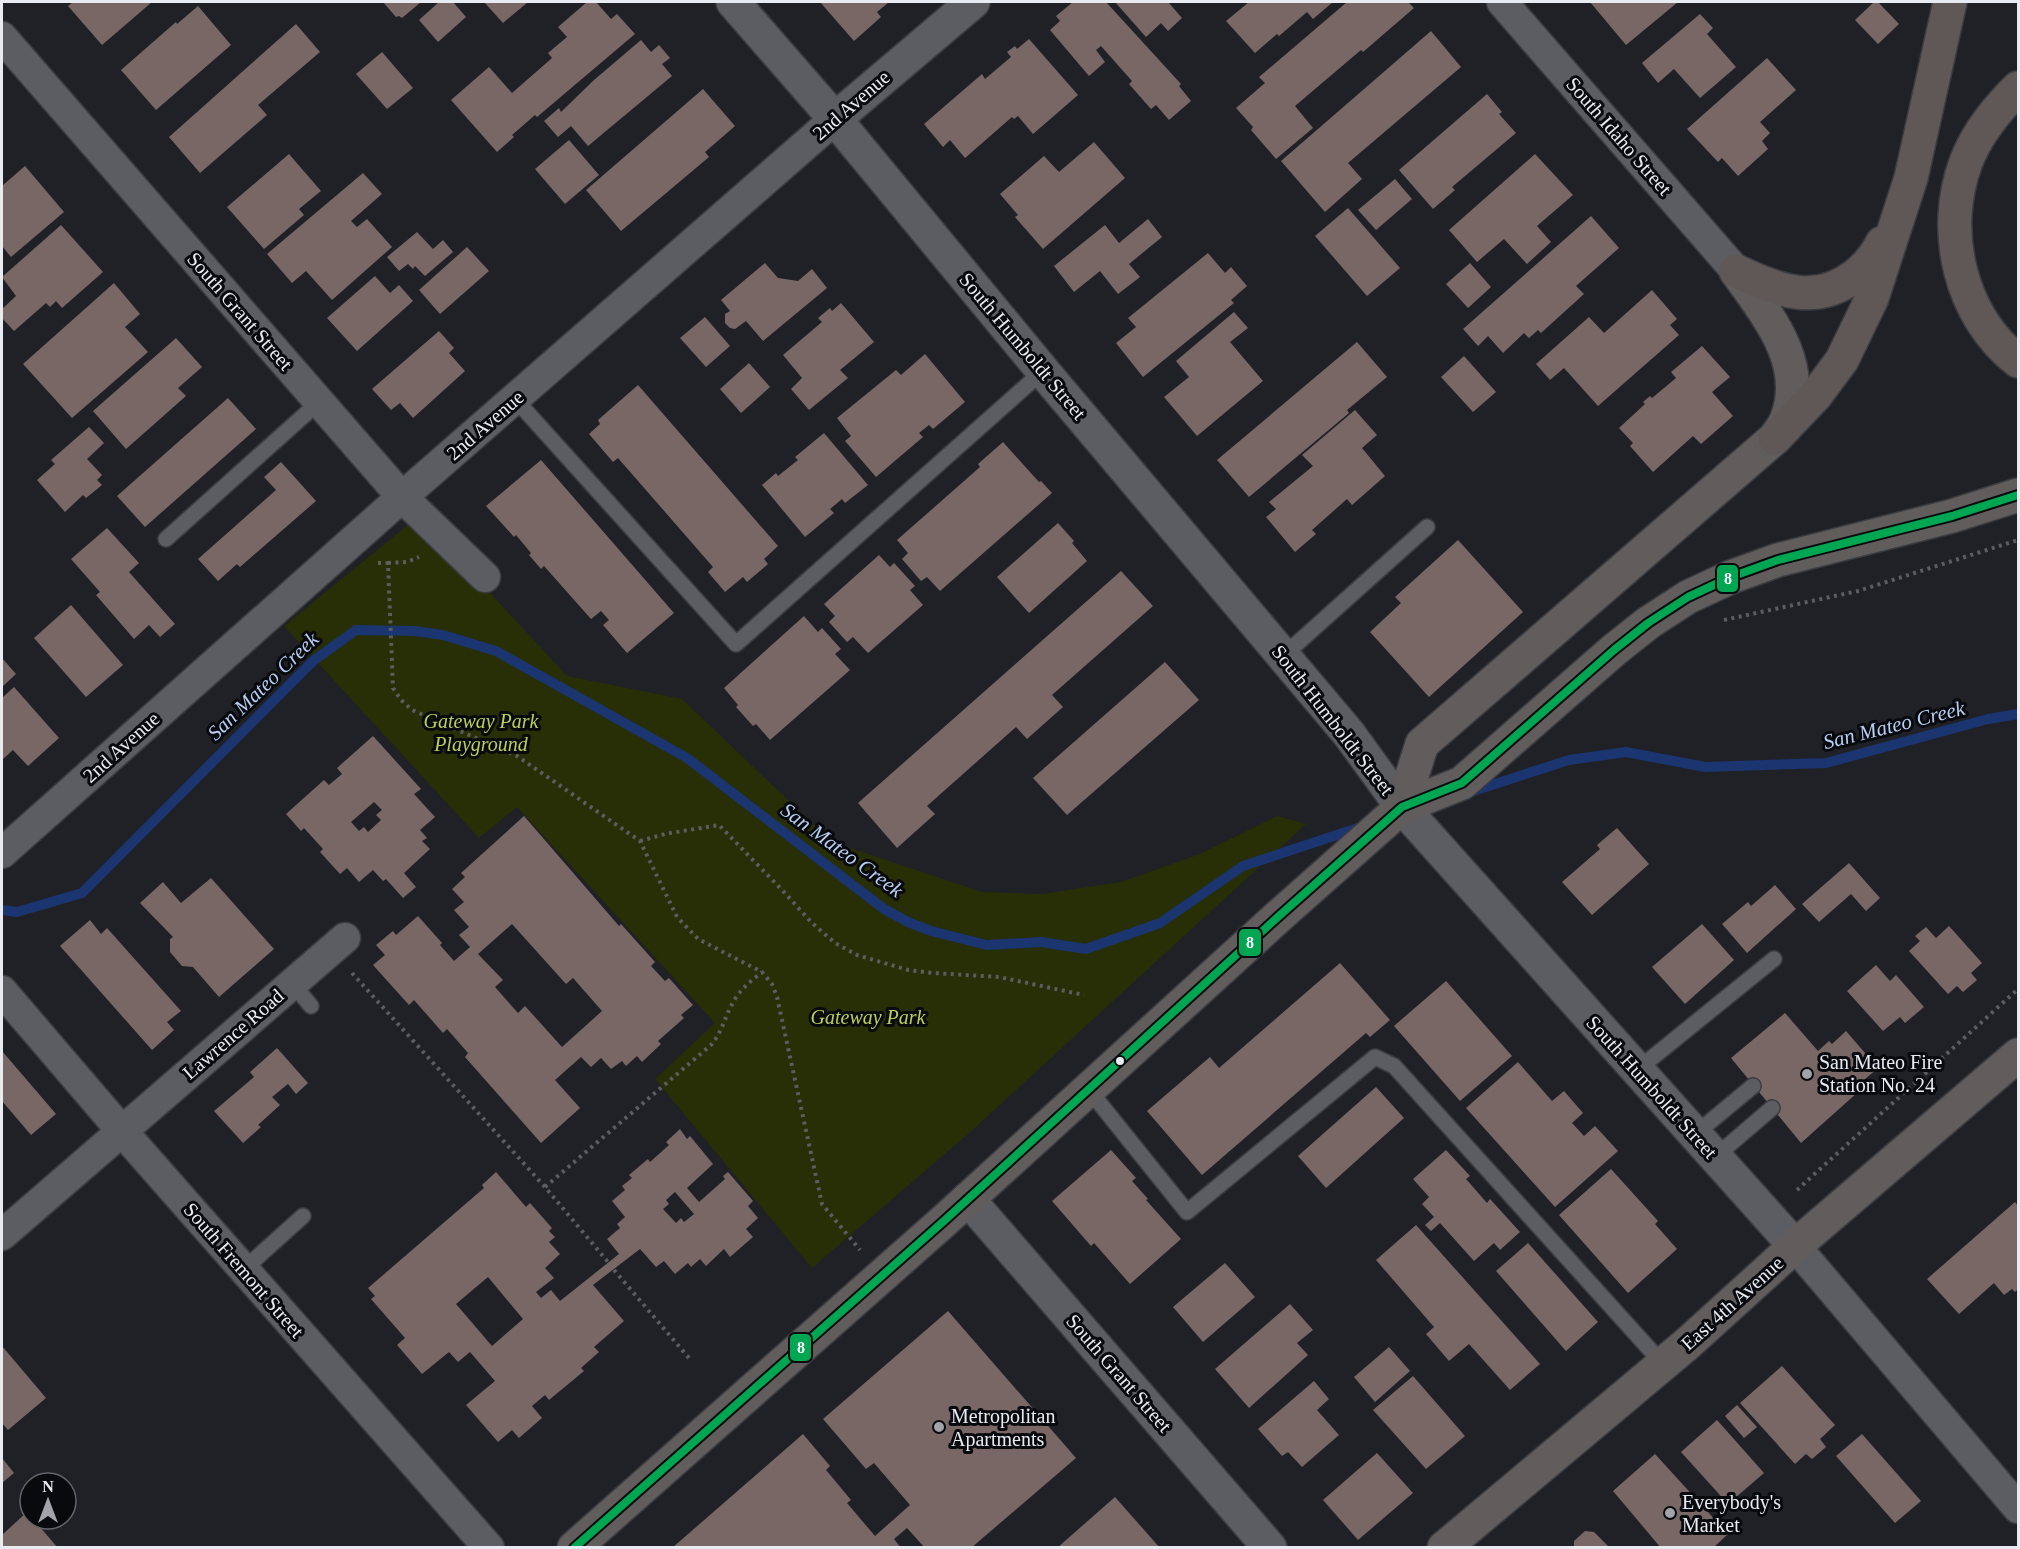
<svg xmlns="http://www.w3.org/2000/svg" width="2020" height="1549" viewBox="0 0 2020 1549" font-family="'Times New Roman',serif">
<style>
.green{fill:#282e05}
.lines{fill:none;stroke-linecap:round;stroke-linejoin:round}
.stream{stroke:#1a356f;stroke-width:10}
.building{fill:#796766;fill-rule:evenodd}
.lane-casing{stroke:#3a3c40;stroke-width:18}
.street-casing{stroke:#3a3c40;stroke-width:33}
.secondary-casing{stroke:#3a3c40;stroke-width:36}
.primary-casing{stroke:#3a3c40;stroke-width:36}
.highway-casing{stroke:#3a3c40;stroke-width:36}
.path{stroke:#5c5c61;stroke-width:4;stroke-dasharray:3 4.5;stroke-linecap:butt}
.lane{stroke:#5c5d62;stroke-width:15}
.street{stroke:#5c5d62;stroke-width:30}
.secondary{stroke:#5c5d62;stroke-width:33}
.primary{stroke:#615d5d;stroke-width:33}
.highway{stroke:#605857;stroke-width:33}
.bus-1-casing{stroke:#080a0e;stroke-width:12}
.bus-1{stroke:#00a651;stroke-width:8}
.bus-dot{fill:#e8ebf2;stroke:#080a0e;stroke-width:2}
.poi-dot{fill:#a2a4ab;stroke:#080a0e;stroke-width:2}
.labels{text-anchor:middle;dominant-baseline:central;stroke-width:6;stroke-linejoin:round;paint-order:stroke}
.street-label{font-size:20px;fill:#e8ebf2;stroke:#080a0e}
.park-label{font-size:20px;font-style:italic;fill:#bbd05b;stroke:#080a0e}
.poi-label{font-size:20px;fill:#e8ebf2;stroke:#080a0e;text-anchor:start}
.water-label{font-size:21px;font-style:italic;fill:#b9cef4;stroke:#080a0e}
.line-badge{stroke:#080a0e;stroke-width:2}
.badge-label{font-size:16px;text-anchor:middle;font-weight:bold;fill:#fff}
</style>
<rect width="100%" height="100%" fill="#202127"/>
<polygon class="green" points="419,516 567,676 682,699 832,842 982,892 1042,894 1121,882 1200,854 1277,816 1306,824 967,1135 812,1268 655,1079 715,1023 517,807 479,838 284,626"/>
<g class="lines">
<g class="stream">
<polyline points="1470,792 1569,760 1626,752 1705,767 1826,763 1988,719 2018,714"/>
<polyline points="2,910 17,912 82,893 313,661 356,630 414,631 443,635 496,651 687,758 884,909 908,922 931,931 987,945 1041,942 1086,949 1160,923 1243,866 1364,826"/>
</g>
</g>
<g class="building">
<polygon points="73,2 152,2 102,45 68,6"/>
<polygon points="383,2 421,2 402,18 399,16 396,17"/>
<polygon points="439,2 453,2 466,17 438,42 419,20"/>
<polygon points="484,2 528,2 503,23"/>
<polygon points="587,2 596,2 611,19 617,14 635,34 537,117 535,115 512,135 514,137 497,152 451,100 489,67 512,93 552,58 548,53 567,37 558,27"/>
<polygon points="820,2 889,2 877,12 881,17 854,41"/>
<polygon points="1073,2 1106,2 1181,84 1179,86 1191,101 1169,120 1156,105 1151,109 1129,84 1132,81 1101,46 1096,50 1105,62 1089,76 1050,30 1060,21 1056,16"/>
<polygon points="1115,2 1168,2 1182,18 1168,31 1161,23 1146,37"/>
<polygon points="1249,2 1333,2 1313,19 1307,12 1279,36 1277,34 1255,53 1226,21"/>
<polygon points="1347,2 1408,2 1414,8 1363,52 1361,50 1295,106 1313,128 1276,159 1251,130 1253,127 1236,108 1265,83 1259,77"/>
<polygon points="1590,2 1678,2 1626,45"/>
<polygon points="1874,2 1878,2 1899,24 1878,44 1855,20"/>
<polygon points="198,6 231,45 156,110 121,70 176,22 177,24"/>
<polygon points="1700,14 1713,28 1707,34 1736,67 1700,98 1674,69 1658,83 1642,63"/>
<polygon points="296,24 320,52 258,105 267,115 200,173 169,137"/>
<polygon points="1431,31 1461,67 1348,163 1362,179 1325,212 1281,161"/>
<polygon points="1029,39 1078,95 1033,134 1018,116 1014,119 1012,117 965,158 950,140 943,147 924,124 982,74 985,79 1011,57 1007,52 1015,46 1017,49"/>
<polygon points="641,40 651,52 659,45 670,58 662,64 672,76 588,146 571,126 558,137 544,121 559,108 561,112 594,80"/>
<polygon points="382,52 413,88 387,109 356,74"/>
<polygon points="1767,58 1796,90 1760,122 1770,133 1762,141 1768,149 1738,176 1722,158 1718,162 1687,129"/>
<polygon points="703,89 735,126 705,152 709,157 621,231 586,190"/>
<polygon points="1487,94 1502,112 1499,114 1516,133 1452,187 1455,190 1433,209 1399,170"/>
<polygon points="569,140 599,175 565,204 535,169"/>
<polygon points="1094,142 1125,178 1043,249 1015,217 1018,215 1000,194 1044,156 1059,172"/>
<polygon points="289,154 321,191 299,209 304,215 264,249 227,207"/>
<polygon points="1535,154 1573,195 1537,226 1551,242 1527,264 1504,239 1477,262 1449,230"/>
<polygon points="25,166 64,212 11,257 2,246 2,186"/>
<polygon points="363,173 382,194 351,221 357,227 367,219 392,247 332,300 306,271 292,283 267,254"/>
<polygon points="1395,179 1412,199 1376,230 1358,210"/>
<polygon points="1348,208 1400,268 1367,296 1315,236"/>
<polygon points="1591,216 1619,248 1576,286 1584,294 1541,333 1538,330 1529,338 1524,333 1503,353 1488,336 1478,346 1463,329"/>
<polygon points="1148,219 1162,237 1129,264 1140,277 1118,294 1100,271 1074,292 1054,266 1105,225 1119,243"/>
<polygon points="61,225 103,272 62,308 56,301 50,307 46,303 14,331 2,318 2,309 16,296 2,277"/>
<polygon points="417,232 433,249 443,240 453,252 425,276 415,266 413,269 408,264 399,271 387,257"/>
<polygon points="467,247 489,271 440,314 419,290"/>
<polygon points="1208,253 1225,273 1231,267 1247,286 1231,300 1234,303 1143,377 1116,343 1136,327 1128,318"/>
<polygon points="765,263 778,278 798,281 812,269 827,288 763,341 746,321 735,329 730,328 725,323 725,314 730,311 721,300"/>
<polygon points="1470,263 1491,287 1468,308 1446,284"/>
<polygon points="375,276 390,293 399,285 413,301 357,351 327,318"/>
<polygon points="114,283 140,314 125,327 148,352 72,418 23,364"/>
<polygon points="1652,290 1677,319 1670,325 1679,335 1598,406 1564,368 1550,380 1536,364 1589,317 1604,333"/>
<polygon points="841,303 874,342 840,370 848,378 809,410 791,389 802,378 783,355 822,322 818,318 830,308 832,311"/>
<polygon points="1234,312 1248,328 1230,342 1263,381 1197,436 1164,397 1189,377 1176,361"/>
<polygon points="705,317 730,346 706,367 680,338"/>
<polygon points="439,331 454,348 449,353 465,371 413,418 400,403 391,410 372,389"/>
<polygon points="176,338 202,367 178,388 186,396 126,449 93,411"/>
<polygon points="1357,342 1387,377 1347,410 1349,413 1249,497 1217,460"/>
<polygon points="1702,346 1730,377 1712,392 1733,416 1701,444 1693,436 1653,472 1630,446 1633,443 1619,428 1645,404 1643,402 1650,396 1652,398 1676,378 1671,372"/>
<polygon points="925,354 965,402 933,429 929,425 919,433 923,437 876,477 845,441 851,436 837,418 896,370 901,375"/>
<polygon points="1464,356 1496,392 1473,412 1441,377"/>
<polygon points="749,363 770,387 741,413 720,389"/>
<polygon points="638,385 778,546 764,559 768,564 747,582 743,577 725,592 708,572 713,567 618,458 613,462 589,434 600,424 598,420"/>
<polygon points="228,398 256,429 145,527 117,496"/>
<polygon points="1355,410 1377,435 1362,448 1385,476 1352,505 1347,499 1312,530 1316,534 1295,552 1266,517 1276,509 1269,502 1313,466 1302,455"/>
<polygon points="89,427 104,443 87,459 102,475 97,480 102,485 86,498 83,495 65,512 37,480 55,464 51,460"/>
<polygon points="824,433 868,485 845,503 842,499 830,509 834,513 805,537 762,485 776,473 778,476 798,460 795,457"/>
<polygon points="1003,442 1039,482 1041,481 1052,493 940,591 927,577 921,581 902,559 908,553 897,540 980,467 978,464"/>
<polygon points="541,460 674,613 627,653 603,625 609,620 601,611 591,619 544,566 541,569 529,555 531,553 516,535 514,537 486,506"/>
<polygon points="281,462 316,501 240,567 237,564 218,581 198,559 276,490 264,477"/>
<polygon points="1058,523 1074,541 1072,543 1087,561 1029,613 997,577"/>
<polygon points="107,528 139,563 129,572 175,624 160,637 149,625 134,639 96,595 100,592 71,559"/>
<polygon points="1458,540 1523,612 1429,697 1370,632 1401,603 1395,597"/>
<polygon points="879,555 890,567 894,563 915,586 910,590 923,605 868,653 853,637 847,642 829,622 835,616 824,604"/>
<polygon points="1121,571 1153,606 1052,695 1063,707 1027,739 1016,727 927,806 935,814 897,848 858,803"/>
<polygon points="71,605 123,665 86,697 34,638"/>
<polygon points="804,616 818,632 822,628 841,649 835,654 850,670 770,740 756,724 753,726 736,707 738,705 724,688"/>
<polygon points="2,658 16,674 2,687"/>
<polygon points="1165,662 1199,700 1067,815 1033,778"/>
<polygon points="14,687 59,738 28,766 13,750 2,760 2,698"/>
<path d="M373,736L421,789L414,794L435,817L420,830L427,838L422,841L430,849L404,873L416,887L403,898L386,879L383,881L373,870L359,882L347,868L340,874L320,852L323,849L304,828L301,831L286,814L324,780L329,785L342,774L337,768ZM374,802L382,810L376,815L381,820L368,832L364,827L359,831L351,822Z"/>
<path d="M524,816L619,926L621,924L655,962L651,966L665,981L669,978L693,1005L681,1015L684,1018L658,1041L661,1044L642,1062L637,1056L626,1066L622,1061L611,1069L601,1058L591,1067L581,1057L555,1080L580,1108L541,1143L465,1057L468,1053L447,1029L443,1033L414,1000L409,1005L373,965L385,955L376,945L393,931L396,935L418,916L442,943L440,945L454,961L470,947L459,935L469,927L454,910L464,902L452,889L465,877L461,873ZM512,924L566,984L573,978L602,1011L562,1047L525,1006L518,1013L495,987L503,980L478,954Z"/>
<polygon points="1617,828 1649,864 1592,915 1562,882 1600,849 1597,845"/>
<polygon points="1849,863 1880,898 1866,911 1851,894 1819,922 1802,904"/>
<polygon points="211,878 274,949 219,997 193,967 182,966 170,952 170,939 173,937 140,903 163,882 181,903"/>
<polygon points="1775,885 1796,909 1747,953 1722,924 1748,902 1751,906"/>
<polygon points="90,920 101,934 107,928 181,1011 167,1022 174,1030 152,1050 60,946"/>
<polygon points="1702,924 1734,960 1685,1004 1652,967"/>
<polygon points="1949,926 1982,963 1971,973 1977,980 1963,992 1957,986 1948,994 1909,951 1920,941 1915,936 1926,927 1936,938"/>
<polygon points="1340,963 1390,1020 1370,1037 1366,1033 1202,1175 1147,1111 1210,1057 1219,1068"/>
<polygon points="1876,965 1890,981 1896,975 1924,1007 1905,1023 1900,1017 1883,1031 1847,991"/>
<polygon points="1446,981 1512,1056 1460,1101 1394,1026"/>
<polygon points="1785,1013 1818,1051 1829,1041 1832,1044 1846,1031 1878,1068 1864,1080 1867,1084 1801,1143 1731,1058"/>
<polygon points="277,1048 308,1083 296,1094 288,1084 272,1097 280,1105 258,1125 261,1127 243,1143 214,1111 254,1077 250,1072"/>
<polygon points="2,1051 56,1114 31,1135 2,1101"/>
<polygon points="1518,1062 1552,1101 1564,1091 1583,1113 1572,1123 1584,1136 1595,1126 1618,1151 1555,1207 1466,1108"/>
<polygon points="1376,1087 1404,1118 1326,1188 1298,1156"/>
<path d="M680,1129L687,1139L690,1136L713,1164L687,1188L699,1202L725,1179L723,1176L728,1172L753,1201L748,1206L758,1218L746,1229L753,1237L730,1257L724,1249L706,1266L700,1259L691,1267L688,1263L675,1274L664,1261L656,1267L640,1249L593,1285L624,1321L594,1347L599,1352L581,1368L584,1371L549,1400L545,1395L532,1406L542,1418L519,1438L512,1430L498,1442L466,1405L495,1381L470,1352L458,1362L449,1352L422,1374L397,1345L405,1338L371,1299L375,1296L368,1288L484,1188L482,1185L496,1172L526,1207L530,1203L552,1228L549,1231L555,1237L549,1242L560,1254L545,1268L554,1278L536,1292L541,1298L551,1290L560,1301L619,1254L607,1239L620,1228L617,1224L625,1217L612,1201L625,1190L622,1186L632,1178L629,1175L648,1159L650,1162L669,1145L666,1142ZM675,1192L694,1214L684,1222L681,1218L676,1223L663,1209L669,1204L666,1200ZM488,1277L523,1319L492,1346L456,1304Z"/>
<polygon points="1111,1150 1136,1178 1132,1181 1148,1199 1146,1200 1181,1239 1130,1284 1094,1243 1091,1246 1052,1201"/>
<polygon points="1446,1150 1470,1176 1466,1179 1487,1203 1490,1199 1520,1232 1500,1250 1494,1243 1474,1261 1440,1223 1431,1231 1425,1225 1434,1217 1422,1204 1429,1197 1413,1179"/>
<polygon points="1611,1169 1658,1221 1655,1224 1677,1249 1628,1293 1559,1215"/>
<polygon points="2015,1202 2018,1206 2018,1289 2015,1292 2012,1289 2004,1295 1994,1283 1959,1314 1927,1279"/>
<polygon points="1416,1225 1540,1364 1510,1390 1469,1344 1449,1361 1426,1334 1434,1327 1376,1260"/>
<polygon points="1528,1243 1598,1322 1566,1351 1496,1271"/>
<polygon points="1225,1263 1255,1297 1203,1342 1173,1307"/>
<polygon points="1290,1304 1313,1330 1297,1343 1308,1355 1249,1408 1215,1369"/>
<polygon points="948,1311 1076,1458 971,1548 925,1548 907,1528 894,1539 901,1548 672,1548 803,1434 830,1466 826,1470 851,1500 847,1503 875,1536 910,1505 874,1463 866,1469 823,1419"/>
<polygon points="2,1346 46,1398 8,1430 2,1423"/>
<polygon points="1389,1347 1410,1371 1375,1402 1354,1377"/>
<polygon points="1782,1366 1835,1425 1820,1439 1826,1447 1812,1459 1806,1454 1795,1464 1740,1403"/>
<polygon points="1413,1376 1465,1436 1426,1469 1373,1410"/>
<polygon points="1314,1381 1329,1399 1317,1410 1339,1435 1302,1467 1288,1452 1282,1456 1258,1429"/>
<polygon points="1737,1405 1757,1427 1744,1438 1725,1416"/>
<polygon points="1717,1420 1764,1473 1728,1504 1681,1452"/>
<polygon points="1862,1434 1921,1501 1895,1523 1836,1456"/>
<polygon points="1377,1453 1413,1493 1358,1540 1323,1500"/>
<polygon points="1655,1454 1728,1534 1713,1548 1661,1548 1613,1491"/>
<polygon points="2,1458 14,1473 2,1483"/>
<polygon points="1115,1497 1160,1548 1057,1548"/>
<polygon points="27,1512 30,1519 33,1519 58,1548 2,1548 2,1535"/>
<polygon points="1585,1531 1594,1532 1610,1548 1574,1548 1574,1541"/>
</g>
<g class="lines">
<defs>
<g id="lane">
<polyline points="515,399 736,644 1043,371"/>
<polyline points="166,539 319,402"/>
<polyline points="1283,656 1427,527"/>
<polyline points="292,983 311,1006"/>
<polyline points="1637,1070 1774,959"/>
<polyline points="1089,1090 1187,1212 1375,1057 1394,1066 1663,1364"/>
<polyline points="1694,1135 1753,1086"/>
<polyline points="1715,1157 1772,1108"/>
<polyline points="243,1270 303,1216"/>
</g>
<g id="street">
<polyline points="1502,2 1736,271"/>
<polyline points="2,37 402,497 485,577"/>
<polyline points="2,853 402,497 835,119"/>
<polyline points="2,991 121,1130 489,1548"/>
<polyline points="2,1235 345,938"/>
<polyline points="1795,1246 2018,1508"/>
</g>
<g id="secondary">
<polyline points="733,2 835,119 1043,371 1349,734 1402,807 1795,1246"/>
<polyline points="835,119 973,2"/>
<polyline points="968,1199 1270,1548"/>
</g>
<g id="primary">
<path d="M1402,807L1422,744L1775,438C1779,432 1785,425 1787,418C1808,362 1766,314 1736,271"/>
<polyline points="574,1548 945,1220 1279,916 1402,807 1462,783 1614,650 1648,623 1688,597 1731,577 1778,560 1952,516 2018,495"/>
<polyline points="1444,1548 1687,1344 1795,1246 2018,1055"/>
</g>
<g id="highway">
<path d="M2018,88C1996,110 1977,133 1966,162C1940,231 1960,316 2018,361"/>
<path d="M1736,271C1778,290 1815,307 1856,275C1866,267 1877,254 1882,243"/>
<polyline points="1775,438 1816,395 1842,360 1872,298 1911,178 1950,2"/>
</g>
</defs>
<use href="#lane" class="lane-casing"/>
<use href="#street" class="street-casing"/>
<use href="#secondary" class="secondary-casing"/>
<use href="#primary" class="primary-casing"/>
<use href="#highway" class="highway-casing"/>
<g class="path">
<polyline points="378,563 388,563 393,688 401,700 412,710 517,756 640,841 677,917 698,939 762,972 772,984 777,997 822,1204 860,1250"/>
<polyline points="388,563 407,562 419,557"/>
<polyline points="1724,620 1858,591 2018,540"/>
<polyline points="640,841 665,834 719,825 783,891 812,923 835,943 857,955 908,970 933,973 999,977 1084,995"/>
<polyline points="352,973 545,1187 608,1262"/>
<path d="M545,1187L711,1045C723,1031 725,1015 735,999C742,988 752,980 762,972"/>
<polyline points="1797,1190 2018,989"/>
<polyline points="614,1270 689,1358"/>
</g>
<use href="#lane" class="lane"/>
<use href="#street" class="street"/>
<use href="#secondary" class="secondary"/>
<use href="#primary" class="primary"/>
<use href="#highway" class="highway"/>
<defs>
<polyline id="bus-1" points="574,1548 945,1220 1279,916 1402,807 1462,783 1614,650 1648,623 1688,597 1731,577 1778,560 1952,516 2018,495"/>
</defs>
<use href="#bus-1" class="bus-1-casing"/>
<use href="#bus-1" class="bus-1"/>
</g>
<circle class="bus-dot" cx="1120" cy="1061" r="5"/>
<g class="poi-dot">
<circle cx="1807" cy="1074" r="6"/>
<circle cx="939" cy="1427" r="6"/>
<circle cx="1670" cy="1513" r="6"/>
</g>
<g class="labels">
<g class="street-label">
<text transform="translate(851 105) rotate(-41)">2nd Avenue</text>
<text transform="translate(1619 136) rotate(49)">South Idaho Street</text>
<text transform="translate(240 311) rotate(49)">South Grant Street</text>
<text transform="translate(1023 346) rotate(50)">South Humboldt Street</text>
<text transform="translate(485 425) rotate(-41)">2nd Avenue</text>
<text transform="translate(1333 720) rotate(52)">South Humboldt Street</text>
<text transform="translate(121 747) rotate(-42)">2nd Avenue</text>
<text transform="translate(233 1034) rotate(-41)">Lawrence Road</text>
<text transform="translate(1652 1087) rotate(48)">South Humboldt Street</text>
<text transform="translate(244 1270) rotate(49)">South Fremont Street</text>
<text transform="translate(1732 1303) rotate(-42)">East 4th Avenue</text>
<text transform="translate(1119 1373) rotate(49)">South Grant Street</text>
</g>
<g class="park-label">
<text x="481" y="721">Gateway Park<tspan x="481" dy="23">Playground</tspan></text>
<text x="868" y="1017">Gateway Park</text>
</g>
<g class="poi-label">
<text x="1819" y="1062">San Mateo Fire<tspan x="1819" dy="23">Station No. 24</tspan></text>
<text x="951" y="1416">Metropolitan<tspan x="951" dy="23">Apartments</tspan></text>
<text x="1682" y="1502">Everybody's<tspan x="1682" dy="23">Market</tspan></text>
</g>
<g class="water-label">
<text transform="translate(263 686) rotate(-44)">San Mateo Creek</text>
<text transform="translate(1894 725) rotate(-14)">San Mateo Creek</text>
<text transform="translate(842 850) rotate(36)">San Mateo Creek</text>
</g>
</g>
<g class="line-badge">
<rect x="1716" y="564" width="23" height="29" rx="6" fill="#00a651"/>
<rect x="1238" y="928" width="24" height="29" rx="6" fill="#00a651"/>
<rect x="789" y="1333" width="23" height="29" rx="6" fill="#00a651"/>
</g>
<g class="badge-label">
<text x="1728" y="584">8</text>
<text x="1250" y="948">8</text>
<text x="801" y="1353">8</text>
</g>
<rect width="2020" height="1549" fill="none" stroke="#e8ebf2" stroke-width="6"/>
<g transform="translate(48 1501)"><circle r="28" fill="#080a0e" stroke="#626469" stroke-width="1.5"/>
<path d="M0-4.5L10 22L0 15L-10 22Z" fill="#a2a4ab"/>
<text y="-9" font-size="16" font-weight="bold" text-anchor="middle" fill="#e8ebf2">N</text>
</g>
</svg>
